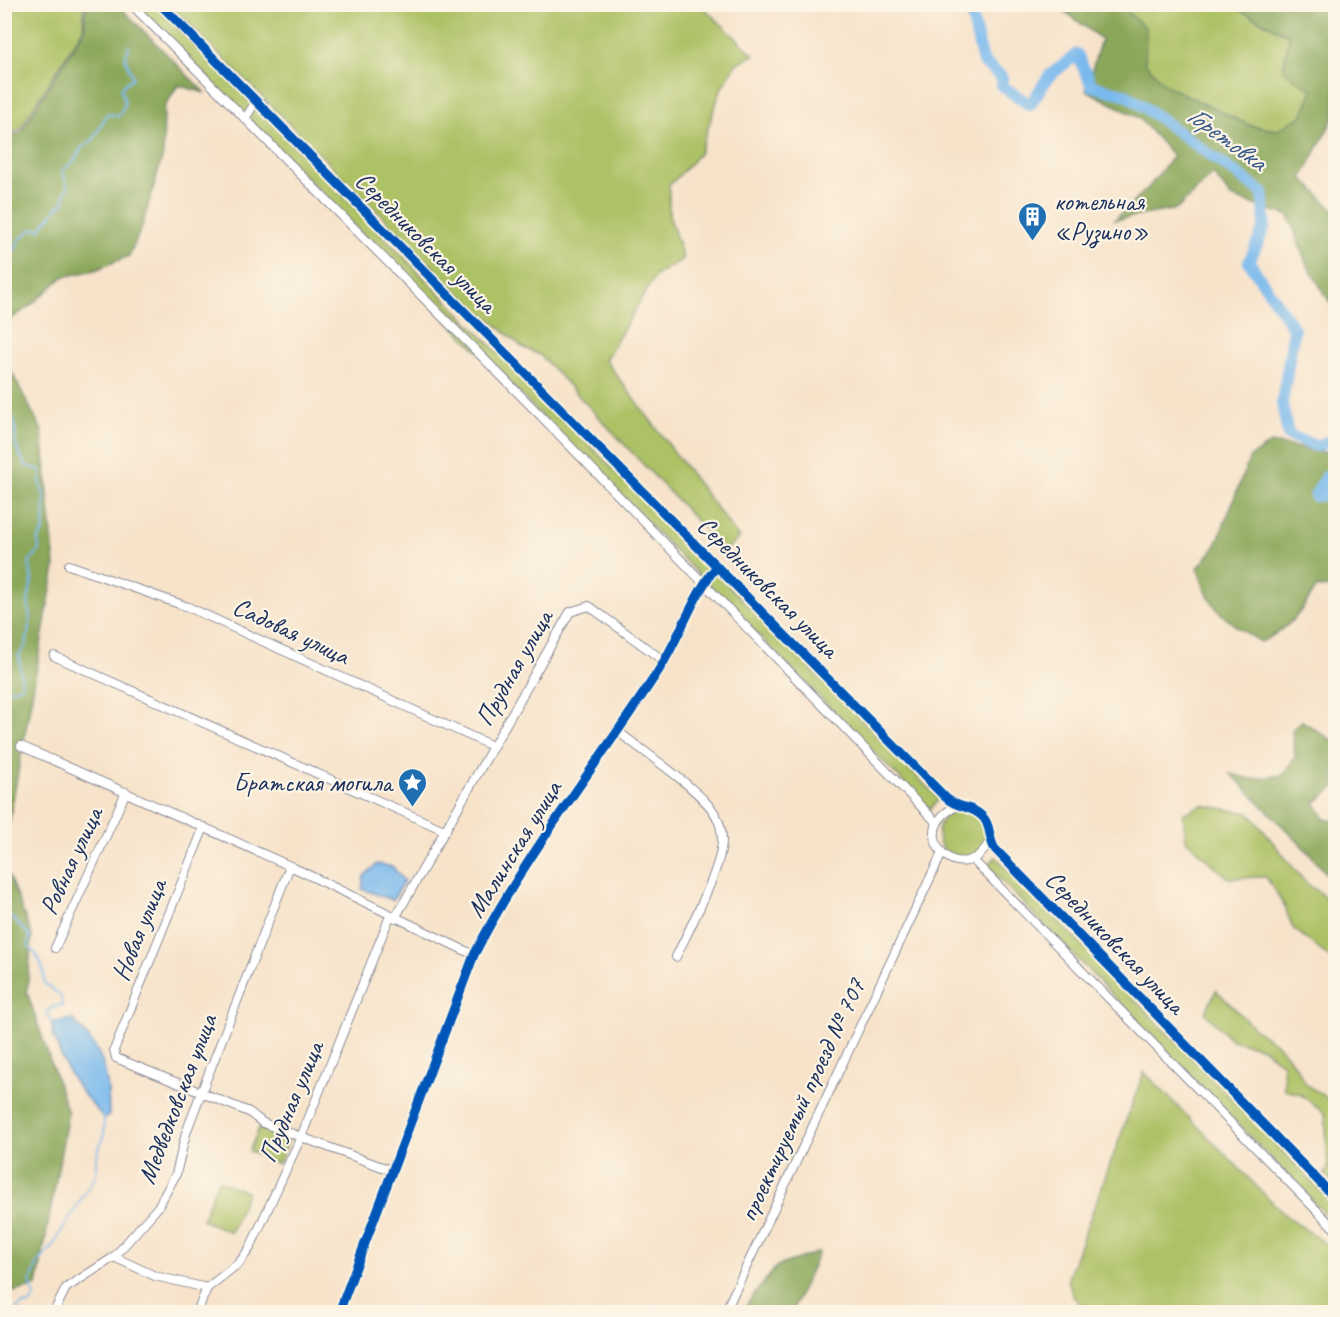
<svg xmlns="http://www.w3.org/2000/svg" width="1340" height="1317" viewBox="0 0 1340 1317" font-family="Caveat,sans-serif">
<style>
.green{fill:#adc165;stroke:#647862;stroke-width:1.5}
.forest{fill:#8aa75a;stroke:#526b5c;stroke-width:1.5}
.water{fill:#79b9ed;stroke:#4a74a6;stroke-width:1.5}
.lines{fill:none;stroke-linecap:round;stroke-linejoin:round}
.stream{stroke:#79b9ed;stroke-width:2}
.river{stroke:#79b9ed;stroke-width:12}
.minor-casing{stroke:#898994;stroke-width:10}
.minor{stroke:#fff;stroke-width:8}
.cycleway-casing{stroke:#fcf5e5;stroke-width:13}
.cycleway{stroke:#0057b8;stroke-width:9}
.labels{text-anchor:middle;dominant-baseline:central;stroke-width:4.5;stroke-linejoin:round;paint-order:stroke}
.poi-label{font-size:26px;fill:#1b2f5e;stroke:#fcf5e5;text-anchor:start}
.street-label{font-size:26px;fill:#1b2f5e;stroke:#fcf5e5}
.water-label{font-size:27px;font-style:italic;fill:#375889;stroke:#fcf5e5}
</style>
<rect width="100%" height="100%" fill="#fcf5e5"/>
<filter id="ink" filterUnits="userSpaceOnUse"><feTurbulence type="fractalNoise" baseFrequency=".0167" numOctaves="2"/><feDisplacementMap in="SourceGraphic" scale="12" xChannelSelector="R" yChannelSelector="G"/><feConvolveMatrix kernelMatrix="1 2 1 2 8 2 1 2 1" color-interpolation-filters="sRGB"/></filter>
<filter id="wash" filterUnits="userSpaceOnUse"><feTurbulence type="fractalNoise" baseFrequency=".008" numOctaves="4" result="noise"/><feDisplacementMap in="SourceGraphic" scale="24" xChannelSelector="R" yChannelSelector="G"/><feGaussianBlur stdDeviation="1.35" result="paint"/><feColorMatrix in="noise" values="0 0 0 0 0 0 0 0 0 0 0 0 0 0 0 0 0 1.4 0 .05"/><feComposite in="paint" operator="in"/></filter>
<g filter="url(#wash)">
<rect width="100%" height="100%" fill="#f7e3ca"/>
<g class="green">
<polygon points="4,5 84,5 83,29 20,129 5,137"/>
<polygon points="136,5 155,5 939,799 930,809"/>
<polygon points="170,5 701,5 754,55 736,64 721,89 699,154 669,186 669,214 683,259 655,276 605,360 739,538 725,551 540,355 522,347 458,292"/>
<polygon points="1119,5 1235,5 1235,8 1289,35 1313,90 1302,116 1278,130 1251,126 1165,85 1144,63 1146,28"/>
<polygon points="1201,805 1249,813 1305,882 1335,904 1335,962 1293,928 1283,903 1266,877 1228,878 1186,840 1183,814"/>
<circle cx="962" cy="834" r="24"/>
<polygon points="996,857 1335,1205 1335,1224 987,866"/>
<polygon points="1216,990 1255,1029 1276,1043 1297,1068 1306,1084 1333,1102 1335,1096 1335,1185 1324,1174 1328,1168 1325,1114 1300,1094 1284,1090 1283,1064 1263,1048 1232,1040 1205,1013"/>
<polygon points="1144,1072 1285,1215 1335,1250 1335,1312 1088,1312 1072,1295 1068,1278"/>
<polygon points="260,1126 289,1139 279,1164 249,1151"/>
<polygon points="218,1180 247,1192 231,1232 202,1220"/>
</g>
<g class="forest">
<polygon points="86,5 118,5 205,93 178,85 164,108 163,155 141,229 129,256 95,270 63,277 30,306 5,323 5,139 21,132 84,30"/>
<polygon points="1056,5 1119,5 1146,28 1145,63 1165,85 1250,126 1278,130 1302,116 1313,90 1283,71 1289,35 1235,8 1235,5 1335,5 1335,115 1302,178 1335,211 1335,311 1306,263 1289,216 1231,197 1213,174 1177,209 1114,220 1149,187 1173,156 1139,118 1086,90 1101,39"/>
<polygon points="5,359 42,431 55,567 5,845"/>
<path d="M1271,443L1330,453L1335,460V587L1316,588C1299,615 1290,628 1261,642C1226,621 1208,609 1198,568L1216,545L1250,457Z"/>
<polygon points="1302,721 1335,742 1335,787 1315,803 1325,819 1335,820 1335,884 1308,852 1231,774 1251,779 1283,775 1295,757 1292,730"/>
<polygon points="5,866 32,935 27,992 68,1113 37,1286 5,1294"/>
<polygon points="819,1252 792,1312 743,1312 749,1301 777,1266"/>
</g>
<g class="water">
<polygon points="377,864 393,867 404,881 393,900 362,889 364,876"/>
<path d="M72,1019C105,1052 108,1070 109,1116L104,1118C82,1094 64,1072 56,1041L53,1038L52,1023Z"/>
</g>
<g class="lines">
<g class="stream">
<path d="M4,245L15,250L19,240L32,229H41C46,219 54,215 58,206L64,203V194L68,187L62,171L75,160L81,148L93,140L107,114L119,116L125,104L121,88L133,77L125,59L129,46"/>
<polyline points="4,405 14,419 16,447 26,466 41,470 40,484 45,497 44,529 38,541 39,551 29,562 32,580 28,601 30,621 26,645 19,655 22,686 5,691 4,700"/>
<path d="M4,910L30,936L28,946C40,957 44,966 44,983L61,996L62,1005L51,1008L47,1014L53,1024"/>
<polyline points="17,1312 16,1310 23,1304 29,1305 35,1297 30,1283 38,1263 52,1247 96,1175 96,1159 104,1133 104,1117"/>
</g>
<g class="river">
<polyline points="969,4 983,62 1002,77 1002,86 1030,105 1049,76 1077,54 1092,86 1127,95 1263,193 1265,226 1249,262 1294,329 1282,403 1288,435 1316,446 1336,439"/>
<polyline points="1336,473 1326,477 1315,496 1336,494"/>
</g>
</g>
</g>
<g filter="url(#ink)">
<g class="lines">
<defs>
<g id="minor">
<polyline points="131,4 537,412 937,823"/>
<path d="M160,4L945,797C959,810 970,804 983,817C992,827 988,839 995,849L1336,1199"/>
<polyline points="245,119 253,106 263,104"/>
<polyline points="69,565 188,607 492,746"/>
<polyline points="54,656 446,831"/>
<path d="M616,730C640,749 701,790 715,814C720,822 722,832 722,841C721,870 689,929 676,957"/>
<polyline points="21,746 290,866 474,955"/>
<path d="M955,807C904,833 962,893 990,841"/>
<polyline points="204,827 114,1050 116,1058 249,1112 263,1123 393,1171"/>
<polyline points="973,860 1336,1230"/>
<polyline points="395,918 570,612 589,606 664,661"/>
<polyline points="55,948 126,792"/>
<polyline points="114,1257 155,1276 207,1288"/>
<polyline points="207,1288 239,1263 250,1248 301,1137 390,916"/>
<polyline points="54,1312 66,1288 114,1257 158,1207 176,1174 186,1133 201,1093 290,866"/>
<polyline points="197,1312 207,1288"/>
<path d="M339,1312L474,955C525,855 596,766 657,673C680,638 691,598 717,566"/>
<polyline points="725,1312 942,853"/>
</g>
</defs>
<use href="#minor" class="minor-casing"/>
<use href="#minor" class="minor"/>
<defs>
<g id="cycleway">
<path d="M160,4L945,797C959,810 970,804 983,817C992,827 988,839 995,849L1336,1199"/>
<path d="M339,1312L474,955C525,855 596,766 657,673C680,638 691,598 717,566"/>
</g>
</defs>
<use href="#cycleway" class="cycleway-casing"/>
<use href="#cycleway" class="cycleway"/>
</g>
</g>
<defs>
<symbol id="building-pin" viewBox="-11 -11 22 30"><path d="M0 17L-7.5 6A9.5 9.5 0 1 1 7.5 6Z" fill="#1f6fb2" stroke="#fcf5e5"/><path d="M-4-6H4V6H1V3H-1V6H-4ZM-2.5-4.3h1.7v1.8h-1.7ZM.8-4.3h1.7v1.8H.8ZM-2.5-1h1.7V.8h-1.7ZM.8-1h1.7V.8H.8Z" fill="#fff"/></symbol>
<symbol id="sight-pin" viewBox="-11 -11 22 30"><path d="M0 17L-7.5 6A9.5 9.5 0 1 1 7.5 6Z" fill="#1f6fb2" stroke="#fcf5e5"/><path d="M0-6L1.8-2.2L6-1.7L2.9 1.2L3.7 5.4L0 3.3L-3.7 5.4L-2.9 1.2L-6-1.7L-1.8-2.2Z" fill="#fff"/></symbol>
</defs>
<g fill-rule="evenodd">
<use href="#building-pin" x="1016" y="200" width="33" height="45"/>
<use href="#sight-pin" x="396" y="766" width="33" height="45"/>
</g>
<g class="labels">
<g class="poi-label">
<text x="1054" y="201">котельная<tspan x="1054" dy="30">«Рузино»</tspan></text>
<text x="392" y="782" text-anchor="end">Братская могила</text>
</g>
<g class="street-label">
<text transform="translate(426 242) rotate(45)">Середниковская улица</text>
<text transform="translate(768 587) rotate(45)">Середниковская улица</text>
<text transform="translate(291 631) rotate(25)">Садовая улица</text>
<text transform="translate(514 668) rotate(-60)">Прудная улица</text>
<text transform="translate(514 849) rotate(-58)">Малинская улица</text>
<text transform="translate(71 861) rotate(-65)">Ровная улица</text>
<text transform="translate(139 930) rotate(-68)">Новая улица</text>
<text transform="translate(1115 942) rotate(46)">Середниковская улица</text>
<text transform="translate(177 1099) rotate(-69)">Медведковская улица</text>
<text transform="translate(802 1100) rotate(-65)">проектируемый проезд № 707</text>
<text transform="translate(291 1102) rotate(-67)">Прудная улица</text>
</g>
<g class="water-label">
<text transform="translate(1227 138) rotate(36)">Горетовка</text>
</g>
</g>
<rect width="1340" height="1317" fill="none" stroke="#fcf5e5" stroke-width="24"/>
</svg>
